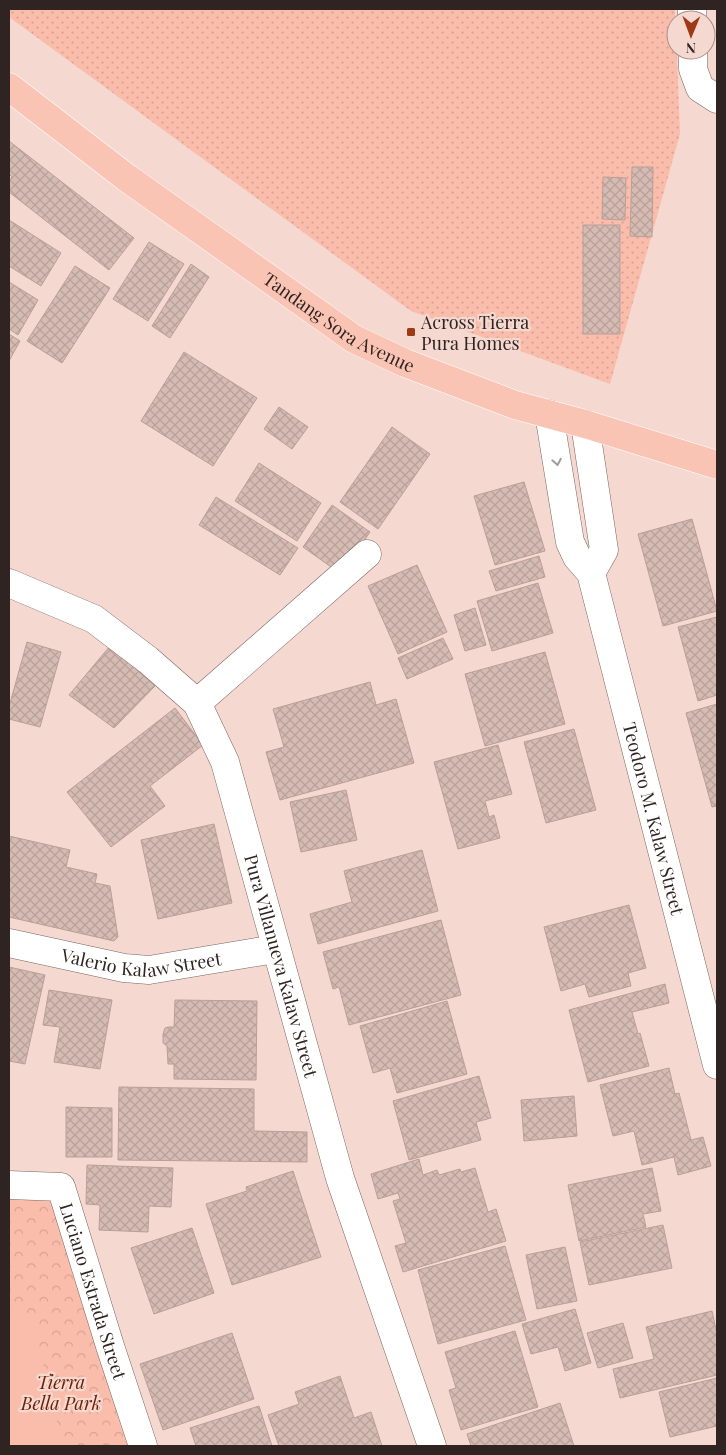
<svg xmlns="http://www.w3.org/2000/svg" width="726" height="1455" viewBox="0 0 726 1455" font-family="'Playfair Display',serif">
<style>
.grass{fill:url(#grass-dots)}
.park{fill:url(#park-crowns)}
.pitch{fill:#fabdab}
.building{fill:url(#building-cross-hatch);stroke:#ba9f97}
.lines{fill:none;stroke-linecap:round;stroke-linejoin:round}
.minor-casing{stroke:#7c645d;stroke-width:29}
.major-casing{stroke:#fff;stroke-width:29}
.minor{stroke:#fff;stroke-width:28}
.major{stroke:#fac4b4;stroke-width:28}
.oneway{stroke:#a19c9b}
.poi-dot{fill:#9f3816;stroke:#f5d8d0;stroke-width:2}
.labels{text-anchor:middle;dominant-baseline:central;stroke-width:4.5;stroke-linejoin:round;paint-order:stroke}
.street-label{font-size:18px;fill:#2f2421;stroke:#f5d8d0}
.poi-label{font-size:18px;fill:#2f2421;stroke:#f5d8d0;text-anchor:start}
.park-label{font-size:18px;font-style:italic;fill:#6d2005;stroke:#f5d8d0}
</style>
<defs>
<pattern id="grass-dots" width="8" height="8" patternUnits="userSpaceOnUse" patternTransform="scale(1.25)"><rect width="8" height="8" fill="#fabdab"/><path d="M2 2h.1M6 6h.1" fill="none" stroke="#d7a293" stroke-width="1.8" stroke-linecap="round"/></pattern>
<pattern id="park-crowns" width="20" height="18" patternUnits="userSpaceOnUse" patternTransform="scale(1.25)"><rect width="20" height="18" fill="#fabdab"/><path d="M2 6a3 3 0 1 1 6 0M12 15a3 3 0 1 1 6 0" fill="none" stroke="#d7a293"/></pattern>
<pattern id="building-cross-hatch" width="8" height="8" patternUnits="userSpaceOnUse" patternTransform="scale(1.25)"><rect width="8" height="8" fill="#d6bbb3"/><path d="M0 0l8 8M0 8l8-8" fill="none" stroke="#b8a19a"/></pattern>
</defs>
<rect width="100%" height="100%" fill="#f5d8d0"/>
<polygon class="grass" points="9,9 675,9 680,134 610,384 411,311 9,17"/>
<polygon class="park" points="9,1192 52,1193 134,1446 9,1446"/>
<polygon class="pitch" points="31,1315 63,1446 9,1446 9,1322"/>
<g class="building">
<polygon points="9,141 134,238 109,270 9,192 9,181 12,177 9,174"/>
<polygon points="632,167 653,167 652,237 630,236"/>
<polygon points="603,177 626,178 625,220 602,219"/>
<polygon points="9,220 61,253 41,286 9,266"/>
<rect x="583" y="225" width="37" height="109"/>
<polygon points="149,242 184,264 148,321 113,299"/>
<polygon points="191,264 209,277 170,338 152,326"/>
<polygon points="75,266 110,288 62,363 27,341"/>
<polygon points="9,282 38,300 18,335 9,329"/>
<polygon points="9,334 20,341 9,361"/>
<polygon points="184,352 257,398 213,466 141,421"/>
<polygon points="279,407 308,427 292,449 264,429"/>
<polygon points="392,427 430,454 378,529 340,502"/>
<polygon points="259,463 321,503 297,541 235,501"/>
<polygon points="524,482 545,551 495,565 474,496"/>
<polygon points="216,497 298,548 280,575 199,525"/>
<polygon points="332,505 370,532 341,574 303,547"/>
<polygon points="692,519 717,611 663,626 638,534"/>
<polygon points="539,556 545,577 496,591 489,571"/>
<polygon points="417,565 447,632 398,654 368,586"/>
<polygon points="538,583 553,633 492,651 477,601"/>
<polygon points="475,608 486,645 465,651 454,615"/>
<polygon points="717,617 717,695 698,701 678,627"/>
<polygon points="443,638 453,659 407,679 398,658"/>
<polygon points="27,642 61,652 40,727 9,719 9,707"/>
<polygon points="110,646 155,686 114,728 69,695"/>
<polygon points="545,652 565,724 485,746 465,674"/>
<polygon points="370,682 376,705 396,699 414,763 280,800 266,752 284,747 273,709"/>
<polygon points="717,704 717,806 712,807 686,713"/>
<polygon points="175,708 203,745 150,786 165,806 111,847 67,792"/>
<polygon points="574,729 596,810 546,823 524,742"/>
<polygon points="498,745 512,794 485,801 489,817 494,815 500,838 458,849 434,762"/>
<polygon points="346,790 357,840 301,852 290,802"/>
<polygon points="214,824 232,903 158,919 141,840"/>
<polygon points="9,836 70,850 66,867 97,874 95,883 110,886 118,937 114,941 9,917"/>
<polygon points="422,850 438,911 318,944 310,914 352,902 344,871"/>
<polygon points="629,905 646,968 628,973 631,986 589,997 585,984 561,991 544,927"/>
<polygon points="441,920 461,995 349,1025 339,987 333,989 323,952"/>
<polygon points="9,967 45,975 25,1064 9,1061"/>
<polygon points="665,984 669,1003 632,1012 638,1034 640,1033 649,1066 588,1082 569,1010"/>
<polygon points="49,990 112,1000 100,1069 54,1062 60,1027 43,1025"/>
<polygon points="175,1000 257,1001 256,1080 174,1079 174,1064 168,1064 167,1046 163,1043 163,1034 165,1028 168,1027 174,1027"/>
<polygon points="447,1001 467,1074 397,1093 390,1068 373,1073 360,1026"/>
<polygon points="669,1068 675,1094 679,1093 691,1140 703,1137 711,1166 678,1175 674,1157 642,1165 634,1131 613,1136 600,1085"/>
<polygon points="479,1076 491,1118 476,1122 481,1140 409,1160 393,1101"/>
<polygon points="119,1087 254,1089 254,1131 307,1132 307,1162 118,1160"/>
<polygon points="574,1096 577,1136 524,1141 521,1100"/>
<polygon points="66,1107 112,1108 112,1157 66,1157"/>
<polygon points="419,1159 423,1175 437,1170 439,1175 460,1169 461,1172 475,1168 488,1212 496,1209 506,1241 403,1272 395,1246 406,1243 393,1201 400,1199 398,1193 378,1199 371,1174"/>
<polygon points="87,1165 173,1168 171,1207 149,1206 148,1232 99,1230 100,1205 86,1204"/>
<polygon points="652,1168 661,1211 643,1214 646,1227 579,1241 568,1185"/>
<polygon points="293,1171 321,1257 232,1285 206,1204 247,1191 246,1187"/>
<polygon points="663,1225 672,1268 589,1285 580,1242"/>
<polygon points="192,1228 214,1293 154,1314 131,1248"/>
<polygon points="505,1246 526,1320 438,1344 418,1270"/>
<polygon points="565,1247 577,1301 537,1309 526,1255"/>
<polygon points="575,1309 591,1363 565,1371 558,1347 531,1354 522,1324"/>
<polygon points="712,1311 717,1334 717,1375 620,1398 613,1369 654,1359 646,1327"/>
<polygon points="623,1323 633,1358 598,1368 587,1333"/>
<polygon points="515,1331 538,1407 461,1430 449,1390 456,1388 445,1352"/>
<polygon points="232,1333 254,1399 163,1430 140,1364"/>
<polygon points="340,1376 354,1418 371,1412 382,1446 279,1446 268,1415 299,1404 295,1392"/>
<polygon points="717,1378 717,1426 670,1437 659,1392"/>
<polygon points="560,1403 574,1446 471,1446 467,1434"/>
<polygon points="259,1406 272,1446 196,1446 190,1428"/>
</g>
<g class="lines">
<defs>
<g id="minor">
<polyline points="692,9 692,20"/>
<polyline points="693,50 693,69 700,88 717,99"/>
<path id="s1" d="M549,414L570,542L577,557L591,573L717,1065"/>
<polyline points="585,424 604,550 591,573"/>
<path id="s2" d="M9,583L94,619L148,660L197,703L225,762L340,1178L432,1446"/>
<polyline points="197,703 367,554"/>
<path id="s3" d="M9,943L124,968L149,970L275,949"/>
<path id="s4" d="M9,1185L61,1187L110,1346L143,1446"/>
</g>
<g id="major">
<path id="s5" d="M9,87L127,178L354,339L405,363L515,405L585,424L717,465"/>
</g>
</defs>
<use href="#minor" class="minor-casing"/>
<use href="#major" class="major-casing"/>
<use href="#minor" class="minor"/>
<use href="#major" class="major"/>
</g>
<defs><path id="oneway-chevron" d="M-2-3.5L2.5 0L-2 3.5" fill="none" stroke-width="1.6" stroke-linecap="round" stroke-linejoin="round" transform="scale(1.25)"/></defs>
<use class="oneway" href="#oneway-chevron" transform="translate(557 462) rotate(80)"/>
<rect class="poi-dot" x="406" y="327" width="10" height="10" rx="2.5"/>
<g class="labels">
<g class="street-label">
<text stroke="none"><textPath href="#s5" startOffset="406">Tandang Sora Avenue</textPath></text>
<text stroke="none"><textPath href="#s1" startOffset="421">Teodoro M. Kalaw Street</textPath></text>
<text stroke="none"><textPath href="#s3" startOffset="135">Valerio Kalaw Street</textPath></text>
<text stroke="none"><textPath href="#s2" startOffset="502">Pura Villanueva Kalaw Street</textPath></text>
<text stroke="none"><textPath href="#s4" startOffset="161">Luciano Estrada Street</textPath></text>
</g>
<g class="poi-label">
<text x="421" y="322">Across Tierra<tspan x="421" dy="21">Pura Homes</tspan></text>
</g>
<g class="park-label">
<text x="61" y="1382">Tierra<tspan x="61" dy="21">Bella Park</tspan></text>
</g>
</g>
<rect width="726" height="1455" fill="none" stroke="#2f2421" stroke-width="20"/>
<g transform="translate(691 35) rotate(181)"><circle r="24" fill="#f5d8d0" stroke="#a6908a"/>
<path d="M0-4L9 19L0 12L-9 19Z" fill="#9f3816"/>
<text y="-8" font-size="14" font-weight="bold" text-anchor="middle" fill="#2f2421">N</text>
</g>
</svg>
